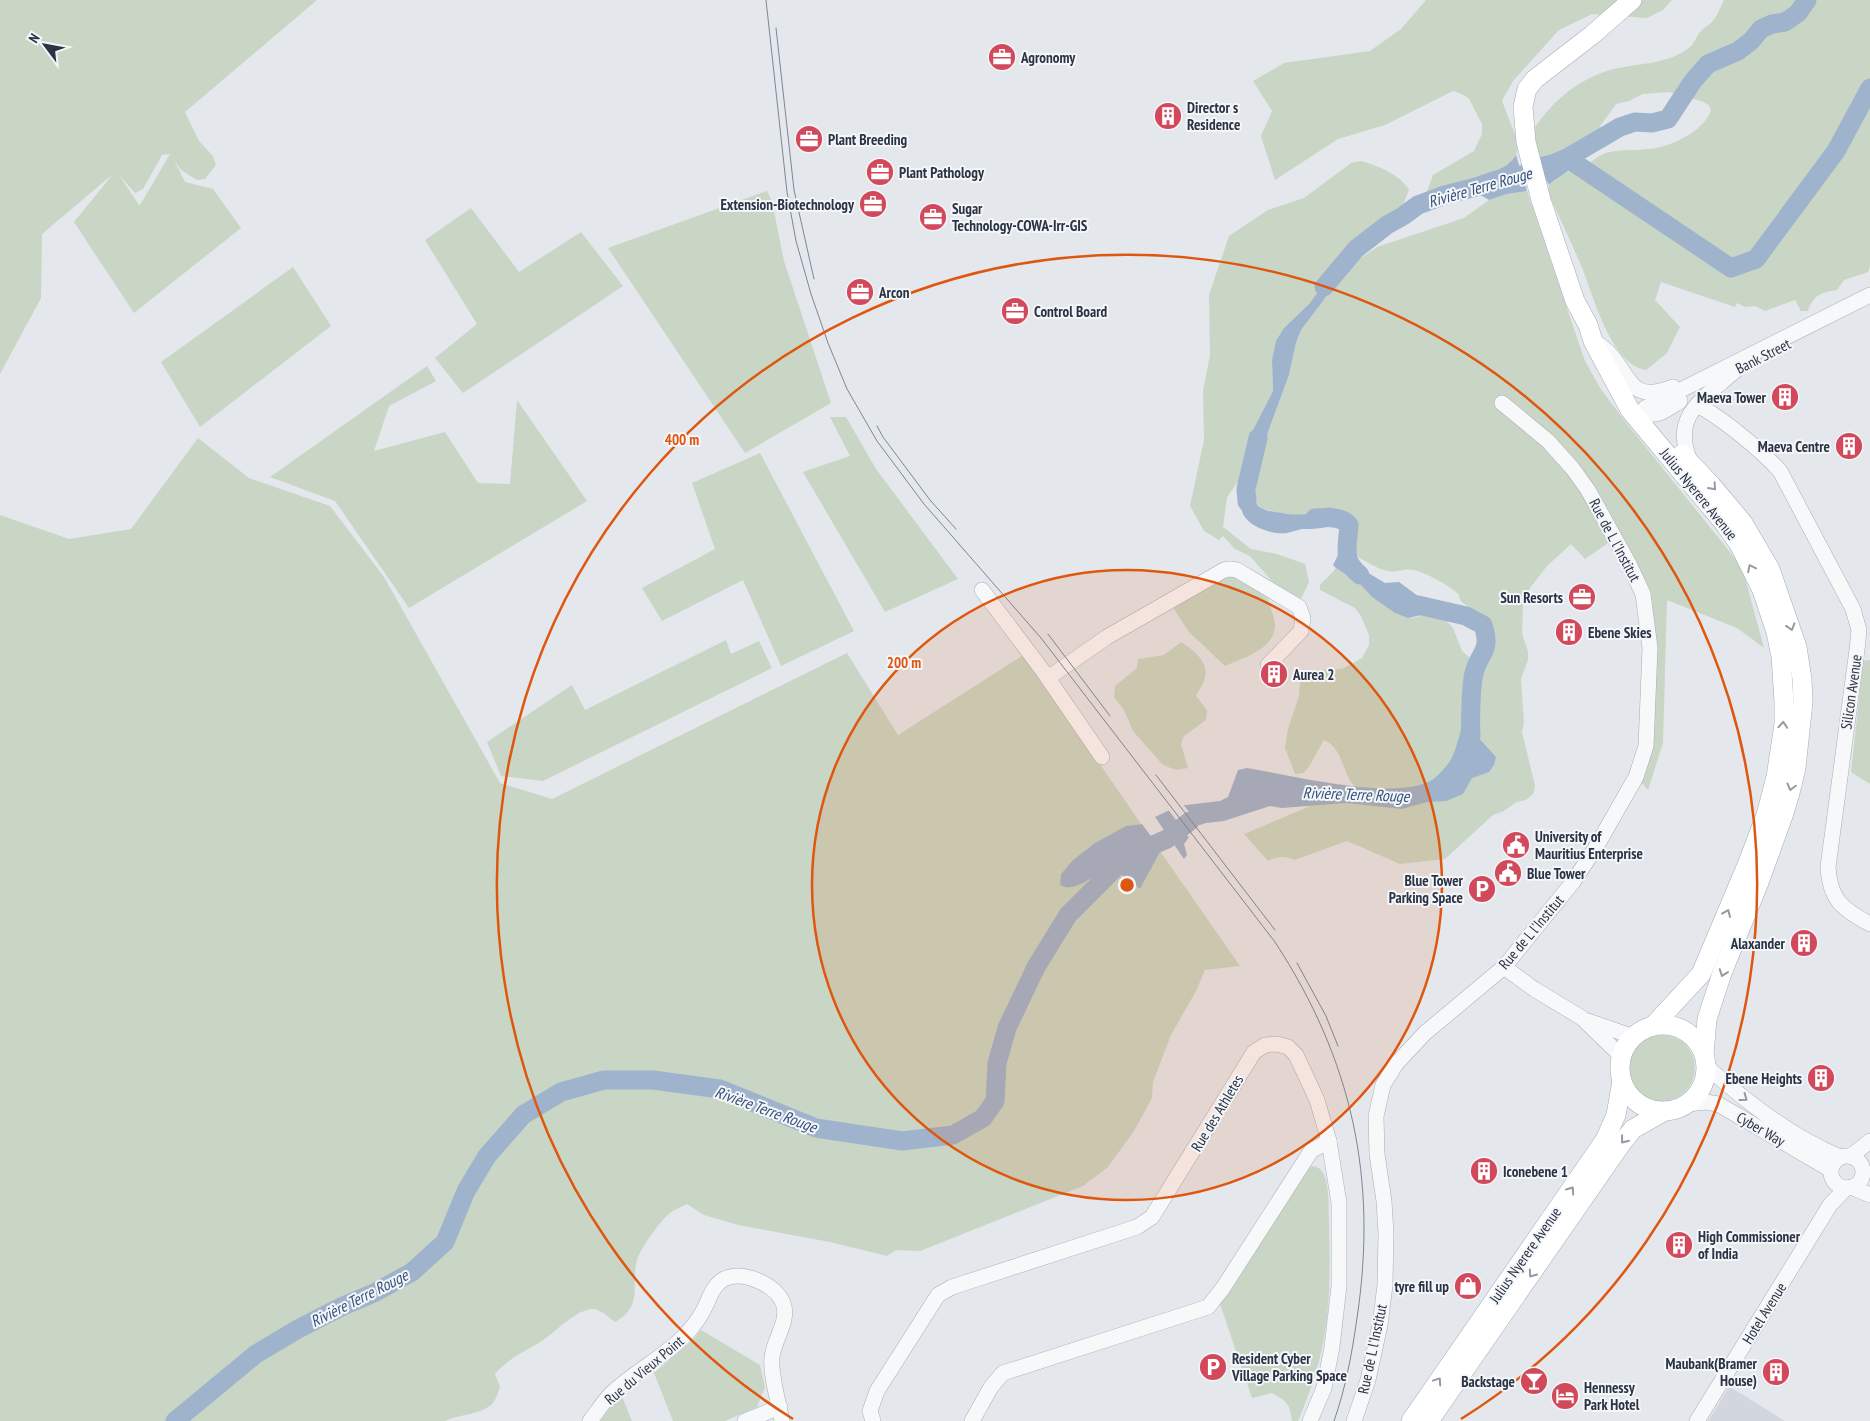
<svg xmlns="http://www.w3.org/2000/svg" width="1870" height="1421" viewBox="0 0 1870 1421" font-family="'PT Sans Narrow',sans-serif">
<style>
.built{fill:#d2d6de}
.green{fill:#c9d6c5;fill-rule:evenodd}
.water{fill:#9fb4cc}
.pier{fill:#e4e7ec}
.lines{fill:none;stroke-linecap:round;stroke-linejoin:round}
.river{stroke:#9fb4cc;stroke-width:19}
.minor-casing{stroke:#a9aeb7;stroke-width:16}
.major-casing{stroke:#a3abb8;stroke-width:20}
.minor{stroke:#f7f8fa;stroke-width:15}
.major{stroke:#fff;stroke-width:19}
.tram{stroke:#7d8696;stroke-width:1}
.oneway{stroke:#959aa2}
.oneway2{stroke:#9196a0}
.ring{fill:none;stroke:#df570f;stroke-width:2.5}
.labels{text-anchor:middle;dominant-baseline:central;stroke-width:4;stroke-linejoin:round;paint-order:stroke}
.poi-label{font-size:15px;font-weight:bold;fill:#2b3445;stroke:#f4f6f9;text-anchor:start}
.street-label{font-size:15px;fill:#2b3445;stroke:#f4f6f9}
.water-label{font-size:16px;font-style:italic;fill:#34527a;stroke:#f4f6f9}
.centre{fill:#df570f;stroke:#f4f6f9;stroke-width:2.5}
.ring-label{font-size:15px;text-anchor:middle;font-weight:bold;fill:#df570f;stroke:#f4f6f9;stroke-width:4;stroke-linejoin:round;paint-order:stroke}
</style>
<rect width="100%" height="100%" fill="#e4e7ec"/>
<polygon class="built" points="1729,1387 1745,1396 1785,1421 1708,1421"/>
<g class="green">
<path d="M0,0H317L185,112L199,141L213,156L216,165L205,179L197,180L181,170L174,160L185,182L213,189L241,228L134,313L74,222L113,174L42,234L41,298L0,374ZM170,154L140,205H139L119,175L135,193L143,189L162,155Z"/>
<polygon points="1426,0 1672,0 1663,10 1647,18 1592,14 1559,30 1513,81 1502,101 1519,145 1516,155 1510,163 1502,169 1474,179 1464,190 1441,205 1424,200 1433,175 1474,151 1482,134 1482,124 1469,99 1462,94 1453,91 1385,125 1338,139 1275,180 1261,136 1272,111 1253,81 1284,63 1370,51 1401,29"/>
<path d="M1724,0H1870V266L1868,272L1844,280L1837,290C1822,292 1813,295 1808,311H1801L1795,300L1765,311L1755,306L1745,307L1737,303L1735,307L1661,282L1655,300L1680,327L1667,353L1646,370C1610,364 1593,294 1581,265C1570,240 1559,216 1547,191C1552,176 1566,172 1580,168C1588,166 1596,156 1606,153C1620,149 1634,151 1648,149C1669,148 1705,131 1711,110L1709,105L1701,101L1669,92L1643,94L1629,101L1616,104L1596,132L1578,150L1533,158L1530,135C1548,106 1571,84 1604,72C1631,62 1668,67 1691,46C1696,41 1697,34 1702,30C1704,27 1708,26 1711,23C1717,17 1720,8 1724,0Z"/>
<path d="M1361,161C1379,166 1398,174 1409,189L1400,214L1358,242L1310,303L1284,328L1272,360L1273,391L1253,430L1250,465L1227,497L1223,527L1251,549L1277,554L1305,564L1309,582L1301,599H1292L1283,594L1250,556L1235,549L1223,536L1219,540L1204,531L1190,506L1204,440L1203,391L1210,355L1209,295L1229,236L1268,210L1304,198L1351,163Z"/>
<polygon points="767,191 772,201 784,261 831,403 745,453 608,248"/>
<path d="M1527,191L1585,361L1600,388L1624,420L1742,567L1764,648L1737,628L1667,600L1663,743L1648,790L1636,777L1646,746L1643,594L1614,539L1585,559L1571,544L1547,566L1530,588L1523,605L1522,633L1528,652V660L1521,679L1524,723L1522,732L1535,786L1533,794L1526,800L1517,802L1502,812L1493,815L1445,859L1400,864L1347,841L1295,860C1285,856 1278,856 1268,861L1244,834L1355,787C1341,772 1344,749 1324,740L1310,765L1304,773L1295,774L1285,748L1288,729L1299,696L1300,683L1304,674L1308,671L1317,670L1342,669L1362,658L1369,645V635L1361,616L1355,608L1320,590V585C1325,579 1331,575 1336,568L1359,583L1372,597L1413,618L1426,614H1440L1453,628L1462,651L1470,658L1474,656C1477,647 1480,622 1476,614C1473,608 1465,606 1461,601C1458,597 1461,598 1458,594C1451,586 1424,572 1414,570C1403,568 1396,574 1384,570C1369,566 1356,553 1339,548C1337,536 1341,524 1337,512L1329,507L1316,513L1296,516L1262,509L1256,503L1254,499L1256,490L1254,481L1260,455L1265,446L1268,432L1289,375L1296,343L1301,330L1323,301L1343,270L1377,247L1464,218L1489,200L1507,194Z"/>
<polygon points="471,208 519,272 581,232 623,286 463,393 435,358 477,324 425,240"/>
<polygon points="293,267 331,326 200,427 161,362"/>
<polygon points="427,366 436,381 389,406 374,451 445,432 478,483 510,484 517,400 587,501 409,608 335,501 270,477"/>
<polygon points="830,417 846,417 876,469 958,579 885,612 803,472 850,456"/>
<path d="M198,438L249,478L330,506L384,577L500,783L552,799L847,653L898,735L1028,652L1089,748L1141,824L1126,826L1073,860L1061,874L1060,885L1088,881L1099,873L1113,872L1126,878L1140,889L1160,851L1240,966L1205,970L1196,991L1171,1035L1153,1082L1152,1098L1134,1131L1108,1167L1083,1186L920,1251L896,1250L887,1256L830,1242L738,1225L704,1215L687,1204C682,1207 675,1209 670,1213C659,1222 638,1251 636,1264C632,1289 642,1307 615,1322C608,1317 600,1308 591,1309C576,1311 558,1329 546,1338C527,1351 511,1356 495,1374L500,1387C498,1392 496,1401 491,1405C479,1415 460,1414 445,1421H0V515L69,539L131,529Z"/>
<polygon points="760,453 854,631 781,666 743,580 662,621 642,588 715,549 692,483"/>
<path d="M1231,571L1268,599C1270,607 1275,618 1275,626C1274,650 1243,658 1225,666L1189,632L1170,603Z"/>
<polygon points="726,640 731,654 759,641 772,668 543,781 501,776 487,742 572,685 585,710"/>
<path d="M1181,642C1192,649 1209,661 1205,677C1204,683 1199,690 1196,696L1207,710L1206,720L1184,736L1181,744L1188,768L1176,770L1163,765L1133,731L1124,710L1114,697L1115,686L1137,668L1138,659L1164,655Z"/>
<polygon points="1870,660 1870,784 1851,772 1863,661"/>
<circle cx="1662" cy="1068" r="33"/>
<path d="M1314,1166C1318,1167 1321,1169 1323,1173C1330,1186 1328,1207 1329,1222C1330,1264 1331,1307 1322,1348C1317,1373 1308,1397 1298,1421H1292C1290,1404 1287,1401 1272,1393L1252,1398L1220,1304L1309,1167Z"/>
<polygon points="701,1330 760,1365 765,1387 757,1407 725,1421 673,1421 654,1373 693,1340"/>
<polygon points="621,1394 632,1421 600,1421"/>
</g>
<g class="water">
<path d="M1578,150C1583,168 1559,174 1549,185L1533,158Z"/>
<path d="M1516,155L1527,191L1507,194L1489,200L1477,193H1468L1464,190C1468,186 1471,180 1475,178C1492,169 1504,173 1516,155Z"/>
<polygon points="1338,269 1343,270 1323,301 1301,330 1296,343 1289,375 1268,432 1265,446 1260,455 1250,465 1253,430 1273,391 1272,360 1276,341 1284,328 1310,303 1327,279"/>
<path d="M1247,476L1251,477C1259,487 1251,496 1256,503C1260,510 1269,511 1276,512C1297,516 1309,516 1329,507L1338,512L1340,521C1330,529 1314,529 1302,529C1297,530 1292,532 1287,533C1273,535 1249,527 1243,514C1238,502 1244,491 1243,479Z"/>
<polygon points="1342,553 1350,556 1360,568 1385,583 1399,582 1422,599 1436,603 1442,610 1440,614 1426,614 1408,618 1395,613 1372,597 1359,583 1336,568 1333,565 1338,555"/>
<path d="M1474,710L1477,736L1496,757L1494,765L1489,772L1472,778L1463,794L1446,801L1427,802L1402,809L1346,803L1282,808L1270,806L1224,821L1206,823L1197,826L1184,844L1187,855L1184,859L1155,817L1178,806L1220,801L1228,797L1238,770L1247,768C1291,775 1389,800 1428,782C1436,779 1445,768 1450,761C1456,753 1462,725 1465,714Z"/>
<path d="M1142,824L1161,850L1140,889C1133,883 1124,874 1113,872C1095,869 1078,895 1060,885L1061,874L1073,860L1095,843L1126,826Z"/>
</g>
<polygon class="pier" points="1177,803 1182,803 1201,827 1198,828 1190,839 1167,808"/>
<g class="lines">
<g class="river">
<polyline points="1567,158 1731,268 1756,259 1836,151 1870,88"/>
<polyline points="1324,287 1356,249 1387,225 1403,216 1418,205 1445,195 1533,172 1567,158 1620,127 1635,122 1652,123 1668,119 1693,81 1708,64 1738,51 1751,41 1761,29 1772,24 1785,22 1798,13 1807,0"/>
<polyline points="1247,502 1246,489 1258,438"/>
<path d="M1315,518C1326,517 1341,516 1349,525C1348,546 1341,560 1360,575"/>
<path d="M1418,605L1466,616L1483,625C1492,652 1479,652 1474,673C1471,685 1470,723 1471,736"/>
<polyline points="175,1421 256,1354 298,1329 343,1306 374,1293 412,1272 445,1242 466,1191 487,1156 523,1115 561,1092 604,1080 653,1080 720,1089 816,1128 902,1141 953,1135 983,1118 995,1101 997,1063 1007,1028 1036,967 1068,915 1126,857 1167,839 1190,821"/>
</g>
<defs>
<g id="minor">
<path d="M1595,342C1600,345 1606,349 1610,354C1633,380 1630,403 1673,387"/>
<path d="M1697,405C1721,417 1762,451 1780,471L1853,609L1859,630L1857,650L1828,867C1830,900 1842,909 1870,924"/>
<path d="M1637,412C1659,418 1662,412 1680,401"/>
<polyline points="1643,425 1640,417 1645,408 1870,295"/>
<path d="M1691,463C1669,415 1705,398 1736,370"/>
<polyline points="982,590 1043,671 1102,757"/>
<polyline points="1048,678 1107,637 1224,570 1230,569 1237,570 1299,607 1303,618 1301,631 1268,665"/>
<polyline points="1504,967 1534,989 1582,1018 1622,1057"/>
<polyline points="1588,1021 1634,1037"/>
<path d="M1707,1067C1747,1102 1790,1136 1840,1157"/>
<polyline points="1687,1104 1706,1102 1718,1104 1831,1170"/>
<polyline points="1851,1156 1870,1141"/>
<circle cx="1847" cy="1172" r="16"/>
<polyline points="1851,1187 1870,1195"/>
<path d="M590,1421C597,1412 603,1402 611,1394C634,1371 666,1357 688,1332C695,1324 701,1316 705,1307C710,1297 713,1285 724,1279C743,1270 775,1284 783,1303C790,1320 774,1339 772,1357C770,1374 779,1404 782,1421"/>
<polyline points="745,1421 780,1407"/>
<polyline points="873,1421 870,1411 877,1391 938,1295 952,1287 1137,1227 1152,1217 1254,1052 1265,1045 1277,1044 1288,1047 1296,1055 1317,1100 1329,1141 1339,1203 1339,1286 1332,1347 1324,1388 1310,1421"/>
<polyline points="972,1421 991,1387 1003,1373 1208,1307 1223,1288 1311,1151 1329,1141"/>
<polyline points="1354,1421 1368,1380 1380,1325 1385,1285 1386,1233 1384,1201 1377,1154 1376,1116 1383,1085 1396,1064 1425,1033 1504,967 1573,882 1596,847 1636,777 1646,746 1650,648 1643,594 1629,564 1588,490 1573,469 1548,441 1502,403"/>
<polyline points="1697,1421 1830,1205 1846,1188"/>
</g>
<g id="major">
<polyline points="1632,0 1592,35 1535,79 1527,89 1523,107 1526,142 1541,200 1575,301 1588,325 1593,341 1630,410 1724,523 1739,544 1762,590 1776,632 1781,656 1784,702 1784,724 1776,777 1766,815 1747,865 1701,974 1653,1026"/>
<polyline points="1682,454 1712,486 1743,523 1770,569 1797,647 1802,679 1803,702 1796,768 1790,793 1783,816 1758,885 1722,973 1707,1019 1704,1054"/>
<circle cx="1663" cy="1068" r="43"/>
<polyline points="1411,1421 1605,1140 1616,1115 1622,1081"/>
<polyline points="1429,1421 1621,1144 1633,1129 1663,1112"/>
</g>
</defs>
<use href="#minor" class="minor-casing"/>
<use href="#major" class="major-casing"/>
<use href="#minor" class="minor"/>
<use href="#major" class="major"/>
<g class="tram">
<path d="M766,0L787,192L796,241L811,294L828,343L847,389L877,441L924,504L1041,638L1275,942C1352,1060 1378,1178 1357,1318C1352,1353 1346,1387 1334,1421"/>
<polyline points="776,28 794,190 814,279"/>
<polyline points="877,426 883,437 930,500 956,529"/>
<polyline points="1048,634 1110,716"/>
<polyline points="1156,775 1275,930"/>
<polyline points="1297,963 1326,1016 1338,1046"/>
</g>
</g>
<defs><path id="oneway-chevron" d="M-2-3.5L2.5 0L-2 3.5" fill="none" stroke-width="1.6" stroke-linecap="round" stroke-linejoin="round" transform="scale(1.25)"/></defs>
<g class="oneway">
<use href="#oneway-chevron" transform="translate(1713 487) rotate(48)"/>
<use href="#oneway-chevron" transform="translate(1751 568) rotate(-116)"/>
<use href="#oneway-chevron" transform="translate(1791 627) rotate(73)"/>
<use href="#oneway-chevron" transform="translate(1783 725) rotate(-86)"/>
<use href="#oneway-chevron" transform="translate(1791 787) rotate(105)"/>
<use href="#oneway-chevron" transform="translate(1727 913) rotate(-67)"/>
<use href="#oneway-chevron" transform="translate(1723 973) rotate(110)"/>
<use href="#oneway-chevron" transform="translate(1624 1140) rotate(128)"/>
<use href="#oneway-chevron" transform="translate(1571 1190) rotate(-55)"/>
<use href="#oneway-chevron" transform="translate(1532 1274) rotate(125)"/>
<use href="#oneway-chevron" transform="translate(1438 1381) rotate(-56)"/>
</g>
<use class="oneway2" href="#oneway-chevron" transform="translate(1744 1098) rotate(36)"/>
<circle cx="1127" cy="885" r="315" fill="#df570f" fill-opacity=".12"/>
<g class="ring">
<circle cx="1127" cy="885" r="315"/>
<path d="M793 1419A630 630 0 1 1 1461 1419"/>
</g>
<defs>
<symbol id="office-disc" viewBox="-11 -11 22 22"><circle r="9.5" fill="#d1495b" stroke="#f4f6f9"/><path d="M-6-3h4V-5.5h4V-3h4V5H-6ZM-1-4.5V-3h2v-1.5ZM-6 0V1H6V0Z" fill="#fff"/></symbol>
<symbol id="building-disc" viewBox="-11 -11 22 22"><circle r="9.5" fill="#d1495b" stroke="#f4f6f9"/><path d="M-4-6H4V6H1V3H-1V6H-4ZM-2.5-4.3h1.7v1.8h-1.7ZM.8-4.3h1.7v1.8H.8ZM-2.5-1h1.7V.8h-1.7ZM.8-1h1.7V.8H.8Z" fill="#fff"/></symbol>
<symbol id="civic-disc" viewBox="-11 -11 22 22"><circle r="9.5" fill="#d1495b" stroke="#f4f6f9"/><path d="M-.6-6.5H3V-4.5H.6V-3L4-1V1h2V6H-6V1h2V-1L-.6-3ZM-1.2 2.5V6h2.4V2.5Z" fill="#fff"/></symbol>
<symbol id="parking-disc" viewBox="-11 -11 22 22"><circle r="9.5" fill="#d1495b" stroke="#f4f6f9"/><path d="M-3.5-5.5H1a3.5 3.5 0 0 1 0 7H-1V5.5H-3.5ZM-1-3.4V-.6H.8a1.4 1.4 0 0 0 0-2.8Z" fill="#fff"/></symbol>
<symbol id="shop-disc" viewBox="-11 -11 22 22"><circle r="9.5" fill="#d1495b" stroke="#f4f6f9"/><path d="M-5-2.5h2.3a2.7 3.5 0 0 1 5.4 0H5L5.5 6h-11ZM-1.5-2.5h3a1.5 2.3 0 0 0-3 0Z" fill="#fff"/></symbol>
<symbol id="bar-disc" viewBox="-11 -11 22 22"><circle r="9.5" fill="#d1495b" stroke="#f4f6f9"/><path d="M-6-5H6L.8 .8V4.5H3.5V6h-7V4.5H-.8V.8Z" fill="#fff"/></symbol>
<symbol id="hotel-disc" viewBox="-11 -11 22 22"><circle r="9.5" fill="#d1495b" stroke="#f4f6f9"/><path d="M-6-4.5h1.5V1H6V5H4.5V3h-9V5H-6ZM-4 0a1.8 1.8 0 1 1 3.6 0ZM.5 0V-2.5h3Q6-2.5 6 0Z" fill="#fff"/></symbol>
</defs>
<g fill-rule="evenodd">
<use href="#office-disc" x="986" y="41" width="32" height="32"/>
<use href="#building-disc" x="1152" y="100" width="32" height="32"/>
<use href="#office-disc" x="793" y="123" width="32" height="32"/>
<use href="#office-disc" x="864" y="156" width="32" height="32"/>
<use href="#office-disc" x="857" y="188" width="32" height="32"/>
<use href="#office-disc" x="917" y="201" width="32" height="32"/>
<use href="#office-disc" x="844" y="276" width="32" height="32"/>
<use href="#office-disc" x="999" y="295" width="32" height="32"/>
<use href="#building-disc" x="1769" y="381" width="32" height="32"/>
<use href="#building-disc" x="1833" y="430" width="32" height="32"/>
<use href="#office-disc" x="1566" y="581" width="32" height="32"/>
<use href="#building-disc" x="1553" y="616" width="32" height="32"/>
<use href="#building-disc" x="1258" y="658" width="32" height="32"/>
<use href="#civic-disc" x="1500" y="829" width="32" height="32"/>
<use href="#civic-disc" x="1492" y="857" width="32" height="32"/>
<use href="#parking-disc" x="1466" y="873" width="32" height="32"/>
<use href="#building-disc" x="1788" y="927" width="32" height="32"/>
<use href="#building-disc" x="1805" y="1062" width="32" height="32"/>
<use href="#building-disc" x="1468" y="1155" width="32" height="32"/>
<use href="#building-disc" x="1663" y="1229" width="32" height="32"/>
<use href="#shop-disc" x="1452" y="1270" width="32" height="32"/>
<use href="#parking-disc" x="1197" y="1351" width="32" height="32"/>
<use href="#building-disc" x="1760" y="1356" width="32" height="32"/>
<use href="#bar-disc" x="1518" y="1365" width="32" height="32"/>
<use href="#hotel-disc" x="1549" y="1380" width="32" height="32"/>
</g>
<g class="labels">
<g class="poi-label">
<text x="1021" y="57">Agronomy</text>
<text x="1187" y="107">Director s<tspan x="1187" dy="17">Residence</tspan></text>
<text x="828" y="139">Plant Breeding</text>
<text x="899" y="172">Plant Pathology</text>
<text x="854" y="204" text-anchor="end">Extension-Biotechnology</text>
<text x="952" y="208">Sugar<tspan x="952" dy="17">Technology-COWA-Irr-GIS</tspan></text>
<text x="879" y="292">Arcon</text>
<text x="1034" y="311">Control Board</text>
<text x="1766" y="397" text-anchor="end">Maeva Tower</text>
<text x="1830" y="446" text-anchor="end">Maeva Centre</text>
<text x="1563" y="597" text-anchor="end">Sun Resorts</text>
<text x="1588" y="632">Ebene Skies</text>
<text x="1293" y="674">Aurea 2</text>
<text x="1535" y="836">University of<tspan x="1535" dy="17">Mauritius Enterprise</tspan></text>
<text x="1527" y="873">Blue Tower</text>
<text x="1463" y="880" text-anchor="end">Blue Tower<tspan x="1463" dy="17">Parking Space</tspan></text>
<text x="1785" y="943" text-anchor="end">Alaxander</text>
<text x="1802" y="1078" text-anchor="end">Ebene Heights</text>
<text x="1503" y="1171">Iconebene 1</text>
<text x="1698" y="1236">High Commissioner<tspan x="1698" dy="17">of India</tspan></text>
<text x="1449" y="1286" text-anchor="end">tyre fill up</text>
<text x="1232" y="1358">Resident Cyber<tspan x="1232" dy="17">Village Parking Space</tspan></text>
<text x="1757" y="1363" text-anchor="end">Maubank(Bramer<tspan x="1757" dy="17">House)</tspan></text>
<text x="1515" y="1381" text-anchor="end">Backstage</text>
<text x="1584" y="1387">Hennessy<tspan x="1584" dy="17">Park Hotel</tspan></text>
</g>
<g class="street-label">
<text transform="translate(1763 356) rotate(-27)">Bank Street</text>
<text transform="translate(1699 494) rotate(51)">Julius Nyerere Avenue</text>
<text transform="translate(1615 540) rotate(62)">Rue de L l'Institut</text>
<text transform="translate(1851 692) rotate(-82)">Silicon Avenue</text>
<text transform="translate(1531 932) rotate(-50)">Rue de L l'Institut</text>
<text transform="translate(1217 1113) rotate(-59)">Rue des Athletes</text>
<text transform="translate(1761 1129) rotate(30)">Cyber Way</text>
<text transform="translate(1525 1255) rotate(-55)">Julius Nyerere Avenue</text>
<text transform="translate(1764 1313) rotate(-58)">Hotel Avenue</text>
<text transform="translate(1372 1349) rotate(-78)">Rue de L l'Institut</text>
<text transform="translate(644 1370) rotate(-40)">Rue du Vieux Point</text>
</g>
<g class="water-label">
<text transform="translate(1480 187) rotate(-16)">Rivière Terre Rouge</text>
<text transform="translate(1356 794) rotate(2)">Rivière Terre Rouge</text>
<text transform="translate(766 1109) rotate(20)">Rivière Terre Rouge</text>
<text transform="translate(359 1298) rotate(-27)">Rivière Terre Rouge</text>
</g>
</g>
<circle cx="1127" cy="885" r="8" class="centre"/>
<g class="ring-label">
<text x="682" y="445">400 m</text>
<text x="904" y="668">200 m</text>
</g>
<g transform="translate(45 45) rotate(302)" stroke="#f4f6f9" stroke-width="4" paint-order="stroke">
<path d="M0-4L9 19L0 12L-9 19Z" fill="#2b3445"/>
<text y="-8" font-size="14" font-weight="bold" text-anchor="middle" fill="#2b3445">N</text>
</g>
</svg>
